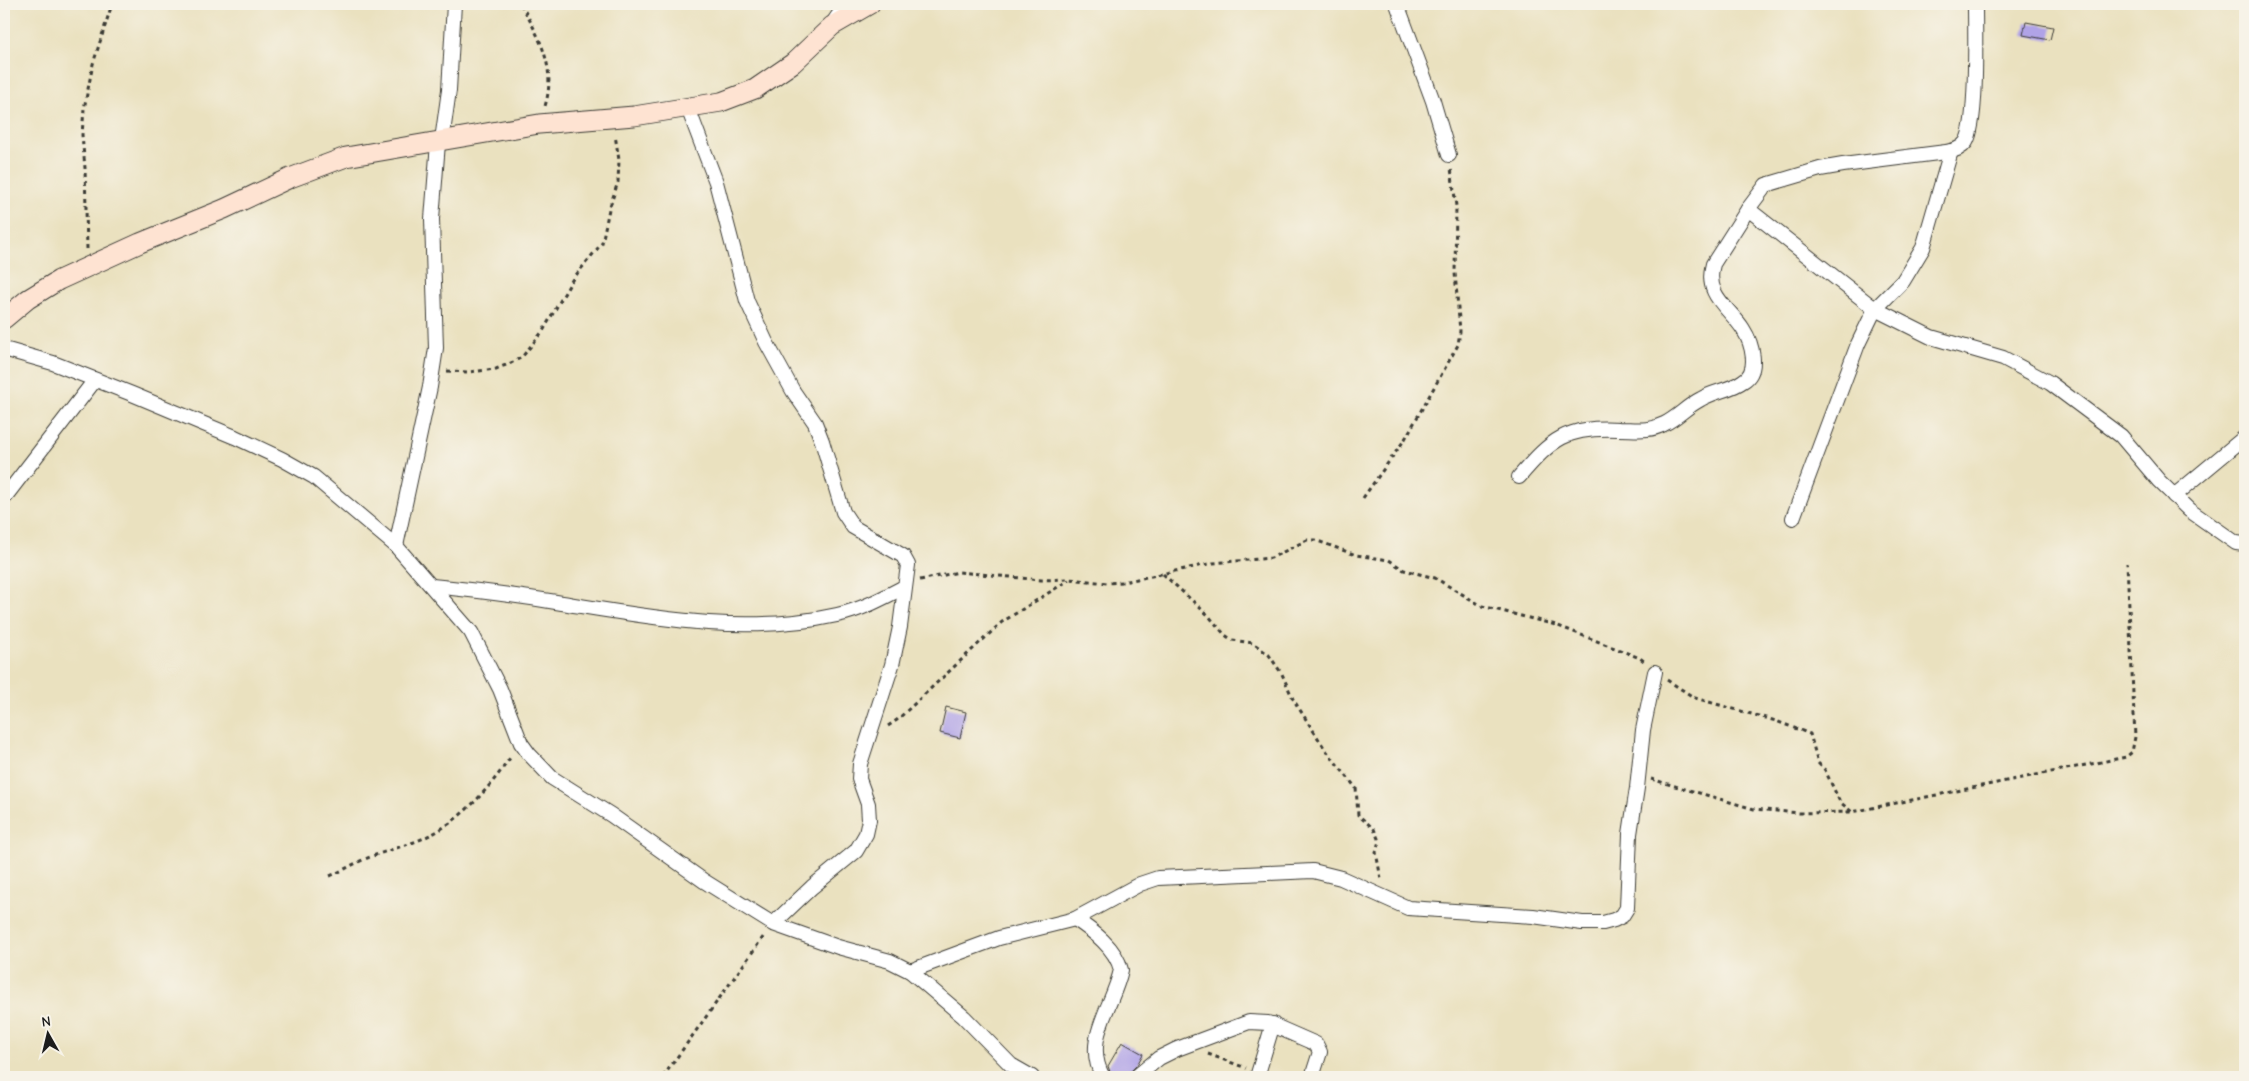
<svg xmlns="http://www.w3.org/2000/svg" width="2249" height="1081" viewBox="0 0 2249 1081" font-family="'Comic Neue',sans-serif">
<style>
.building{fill:#b0a3e7}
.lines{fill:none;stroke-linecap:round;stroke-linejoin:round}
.street-casing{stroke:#3b3a34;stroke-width:16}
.secondary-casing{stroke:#3b3a34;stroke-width:21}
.path{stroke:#3b3a34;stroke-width:3;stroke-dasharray:4 4;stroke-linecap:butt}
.street{stroke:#fff;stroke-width:14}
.secondary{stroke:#fee3d2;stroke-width:19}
</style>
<rect width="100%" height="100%" fill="#f7f3e8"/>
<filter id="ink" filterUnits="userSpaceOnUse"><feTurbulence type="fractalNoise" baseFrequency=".02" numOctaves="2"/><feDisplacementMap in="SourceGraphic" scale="10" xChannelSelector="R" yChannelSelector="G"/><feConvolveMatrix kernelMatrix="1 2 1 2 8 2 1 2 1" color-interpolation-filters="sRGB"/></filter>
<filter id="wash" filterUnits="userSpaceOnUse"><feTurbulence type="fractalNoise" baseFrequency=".0096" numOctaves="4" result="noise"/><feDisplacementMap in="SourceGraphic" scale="20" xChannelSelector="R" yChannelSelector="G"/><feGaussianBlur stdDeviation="1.12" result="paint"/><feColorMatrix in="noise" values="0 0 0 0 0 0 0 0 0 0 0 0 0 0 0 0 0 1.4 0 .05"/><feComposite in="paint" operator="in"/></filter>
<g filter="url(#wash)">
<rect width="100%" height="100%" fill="#eae1bf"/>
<g id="blocks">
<g class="building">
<polygon points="2026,22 2053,27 2050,40 2023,35"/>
<polygon points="946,707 966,712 960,738 940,733"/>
<polygon points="1122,1042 1143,1054 1137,1065 1128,1074 1127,1077 1120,1077 1110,1072 1108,1066"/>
</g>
</g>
</g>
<g filter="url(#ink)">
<use href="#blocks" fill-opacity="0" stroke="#3b3a34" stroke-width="1"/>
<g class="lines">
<defs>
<g id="street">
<polyline points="1397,4 1433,101 1449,155"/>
<polyline points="833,23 846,4"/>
<polyline points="688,108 716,182 747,301 766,342 793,391 815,423 822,441 843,512 853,527 903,556 908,565 900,627 892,665 860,764 859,779 868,804 869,820 866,834 856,851 812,887 773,924"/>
<polyline points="1748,209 1875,309 1931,337 2003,358 2050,383 2121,436 2159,481 2189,510 2236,543 2245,544"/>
<polyline points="4,349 53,363 132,394 235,437 282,459 314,477 396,546 471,632 500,689 521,743 529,754 552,778 611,815 704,881 773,924 838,947 890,961 910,971 964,1017 1011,1065 1032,1077"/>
<path d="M1519,477C1552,439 1566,426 1619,429C1636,429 1648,432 1664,424C1677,418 1687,406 1701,399C1714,391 1731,390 1743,381C1760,371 1752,343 1743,329C1729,307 1704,296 1713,264L1748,209L1766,185L1820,169L1843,165L1946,152C1954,151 1961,149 1966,142C1978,123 1975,31 1975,4"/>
<polyline points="2174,496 2245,437"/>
<polyline points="4,498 95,380"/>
<polyline points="1793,518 1858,344 1875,309 1903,281 1923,248 1951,151"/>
<polyline points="396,546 430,387 436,348 432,219 438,143 442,140 449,90 454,4"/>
<path d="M432,586C473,590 514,595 556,602C649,617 744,636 837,615C861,610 883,598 904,587"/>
<path d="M1075,919C1093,931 1116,948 1121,970C1113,1007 1082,1040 1103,1077"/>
<polyline points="910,971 999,938 1075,919 1140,884 1158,878 1313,871 1341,878 1408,908 1533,916 1582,923 1603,923 1614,920 1622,916 1627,908 1630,834 1637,788 1643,730 1655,672"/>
<polyline points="1136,1077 1159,1058 1177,1049 1249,1022 1268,1023 1316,1044 1320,1052 1312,1077"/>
<polyline points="1257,1077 1273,1024"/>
</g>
<polyline id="secondary" points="4,319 28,299 59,280 140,243 224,209 290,178 346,157 539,124 634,116 721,102 755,89 793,63 832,26 870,4"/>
</defs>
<use href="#street" class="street-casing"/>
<use href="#secondary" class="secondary-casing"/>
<g class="path">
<path d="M521,4C539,37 557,68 545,106"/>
<polyline points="87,249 85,168 82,135 84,109 93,64 112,4"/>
<polyline points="447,371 469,372 496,369 511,363 522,357 543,331 572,280 602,243 609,209 618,182 619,160 615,135"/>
<polyline points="1363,498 1405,439 1458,345 1460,331 1455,273 1456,206 1451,168"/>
<polyline points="1163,574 1208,615 1225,635 1232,640 1253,643 1269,655 1282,674 1293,699 1325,749 1356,788 1358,815 1374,829 1379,841 1376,852 1381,879"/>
<polyline points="920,580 959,572 1041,580 1069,579 1107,583 1123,582 1213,563 1271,558 1307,540 1315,540 1356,555 1389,560 1404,570 1435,578 1482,606 1556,625 1640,658 1645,662"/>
<polyline points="1667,680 1695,698 1776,721 1810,734 1818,763 1825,770 1840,802 1852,812"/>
<polyline points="888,726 897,720 1002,622 1069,580"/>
<polyline points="1651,779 1754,809 1799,813 1852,812 2126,757 2132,752 2135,737 2127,563"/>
<path d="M330,876C342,871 353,864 365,859C392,848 422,843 447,825C473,807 494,782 512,755"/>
<polyline points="1208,1054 1246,1068"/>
<polyline points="663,1077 764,936"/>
</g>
<use href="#street" class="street"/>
<use href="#secondary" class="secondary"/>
</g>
</g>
<rect width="2249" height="1081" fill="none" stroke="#f7f3e8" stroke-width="20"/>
<g transform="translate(48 1034) rotate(352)" stroke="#f7f3e8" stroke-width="4" paint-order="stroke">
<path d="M0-4L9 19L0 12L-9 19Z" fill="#1c1c1c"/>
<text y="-8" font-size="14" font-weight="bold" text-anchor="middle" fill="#1c1c1c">N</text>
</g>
</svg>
